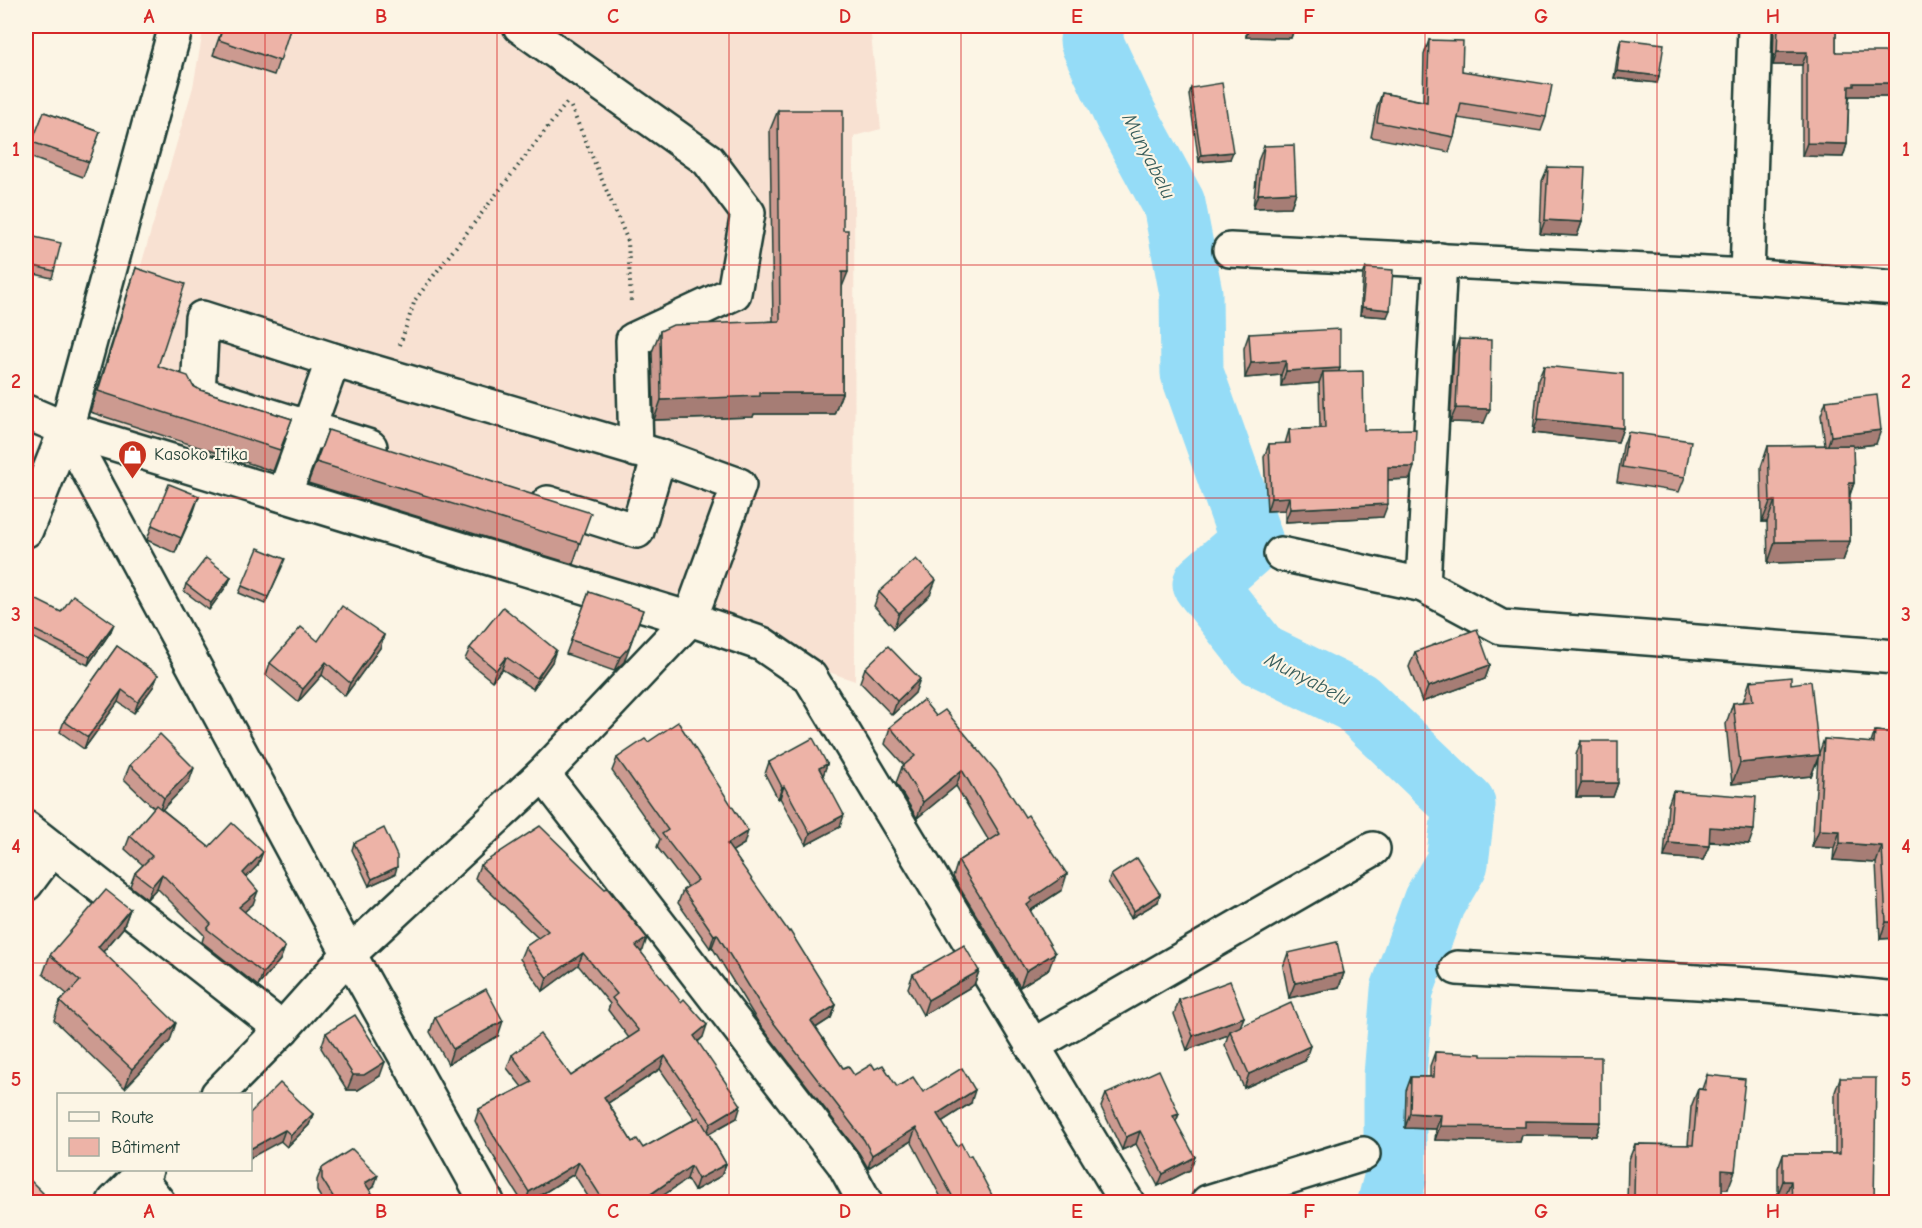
<svg xmlns="http://www.w3.org/2000/svg" width="1922" height="1228" viewBox="0 0 1922 1228" font-family="'Comic Neue',sans-serif">
<style>
.built{fill:#f8e1d2}
.lines{fill:none;stroke-linecap:round;stroke-linejoin:round}
.river{stroke:#95dcf7;stroke-width:63}
.minor-casing{stroke:#1f3d34;stroke-width:38}
.path{stroke:#1f3d34;stroke-width:4;stroke-dasharray:1.5 4.5;stroke-linecap:butt}
.minor{stroke:#fcf5e5;stroke-width:33}
.wall{fill:#cc9a90;stroke:#1f3d34;stroke-width:1.5;fill-rule:evenodd}
.shaded-wall{fill:#a67d75;stroke:#1f3d34;stroke-width:1.5}
.building{fill:#edb3a7;stroke:#1f3d34;stroke-width:1.5}
.grid{fill:none;stroke:#d62828;stroke-width:1.5;stroke-opacity:0.55}
.labels{text-anchor:middle;dominant-baseline:central;stroke-width:4.5;stroke-linejoin:round;paint-order:stroke}
.poi-label{font-size:18px;fill:#1f3d34;stroke:#fcf5e5;text-anchor:start}
.water-label{font-size:20px;font-style:italic;fill:#375d5b;stroke:#fcf5e5}
.neatline{fill:none;stroke:#d62828;stroke-width:2}
.grid-label{font-size:20px;text-anchor:middle;font-weight:bold;fill:#d62828}
</style>
<rect width="100%" height="100%" fill="#fcf5e5"/>
<filter id="ink" filterUnits="userSpaceOnUse"><feTurbulence type="fractalNoise" baseFrequency=".0167" numOctaves="2"/><feDisplacementMap in="SourceGraphic" scale="12" xChannelSelector="R" yChannelSelector="G"/><feConvolveMatrix kernelMatrix="1 2 1 2 8 2 1 2 1" color-interpolation-filters="sRGB"/></filter>
<g filter="url(#ink)">
<polygon class="built" points="204,26 870,26 881,129 854,136 855,681 96,420 193,87"/>
<g class="lines">
<polyline class="river" points="1093,26 1091,41 1126,116 1174,204 1191,293 1192,373 1252,542 1204,584 1260,655 1356,702 1464,805 1457,863 1434,902 1402,990 1395,1076 1395,1179 1389,1202"/>
<defs>
<g id="minor">
<polyline points="520,26 708,160 748,213 734,293 633,340 636,450"/>
<polyline points="1230,250 1747,276 1896,288"/>
<polyline points="1440,260 1423,585 1501,627 1896,657"/>
<polyline points="1747,276 1755,26"/>
<polyline points="26,412 66,429 690,619 762,644 810,677 1127,1202"/>
<polyline points="66,429 349,954 487,1202"/>
<polyline points="284,495 333,360"/>
<polyline points="548,503 637,531 659,456"/>
<polyline points="26,530 66,429 176,26"/>
<polyline points="1281,554 1423,585"/>
<polyline points="543,774 844,1164 865,1202"/>
<polyline points="26,828 282,1029"/>
<polyline points="26,884 52,849"/>
<polyline points="1457,968 1766,986 1896,999"/>
<polyline points="1032,1046 1373,849"/>
<polyline points="218,1094 282,1029 349,954 543,774 690,619 739,485 659,456 333,360 202,318 198,393 370,447"/>
<polyline points="138,1177 158,1202"/>
<polyline points="114,1202 146,1170"/>
<polyline points="1208,1202 1363,1154"/>
</g>
</defs>
<use href="#minor" class="minor-casing"/>
<g class="path">
<polyline points="571,107 628,241 631,303"/>
<polyline points="400,345 415,300 568,101"/>
</g>
<use href="#minor" class="minor"/>
</g>
<g class="wall">
<polygon points="223,26 291,26 274,75 213,55"/>
<polygon points="1246,26 1295,26 1291,38 1246,37"/>
<polygon points="1774,26 1836,26 1836,52 1889,96 1850,96 1849,98 1847,144 1843,157 1802,156 1802,65 1773,65"/>
<polygon points="1621,39 1659,76 1657,83 1614,78 1619,46"/>
<polygon points="1429,40 1462,71 1546,117 1541,131 1458,118 1454,137 1449,152 1371,137 1377,107 1382,93 1423,101 1424,55"/>
<polygon points="1191,88 1230,159 1199,162 1189,95"/>
<polygon points="778,110 842,288 842,393 834,414 754,414 753,417 654,420 652,352 660,331 773,321 770,130"/>
<polygon points="44,112 100,132 83,177 27,156"/>
<polygon points="1264,146 1296,192 1291,207 1253,208 1258,161"/>
<polygon points="1548,167 1582,222 1577,236 1540,234 1542,181"/>
<polygon points="30,236 54,271 52,278 26,272 26,253"/>
<polygon points="136,268 158,366 200,390 292,419 273,471 90,412 129,289"/>
<polygon points="1366,268 1387,317 1360,315 1363,275"/>
<polygon points="1249,334 1340,368 1339,371 1364,430 1410,479 1388,480 1383,517 1285,522 1285,510 1267,511 1264,457 1269,444 1285,444 1289,430 1320,428 1319,383 1281,386 1281,375 1245,378 1244,348"/>
<polygon points="1459,339 1484,423 1450,422 1454,354"/>
<polygon points="1544,366 1623,428 1618,442 1533,433 1538,380"/>
<polygon points="1826,401 1876,444 1853,447 1854,483 1850,495 1850,541 1843,561 1768,563 1767,522 1762,522 1761,467 1768,446 1825,445 1821,415"/>
<polygon points="328,430 580,543 573,564 308,483"/>
<polygon points="1628,432 1685,477 1679,492 1617,482 1623,446"/>
<polygon points="199,496 175,553 147,540 152,525"/>
<polygon points="282,567 265,604 239,593 242,586"/>
<polygon points="231,577 228,584 209,610 184,591 186,584"/>
<polygon points="589,592 624,662 614,671 566,654"/>
<polygon points="879,592 930,595 894,628 874,606"/>
<polygon points="61,612 111,631 88,665 26,634 26,616"/>
<polygon points="384,635 380,648 345,696 322,675 298,702 266,675 270,663 318,641"/>
<polygon points="117,646 158,675 153,687 134,713 118,702 84,749 60,732 64,721"/>
<polygon points="470,648 552,662 533,689 502,669 492,681 465,659"/>
<polygon points="1415,652 1490,665 1485,679 1422,702 1409,667"/>
<polygon points="865,668 915,693 892,715 860,682"/>
<polygon points="1750,681 1791,684 1819,753 1824,739 1871,743 1875,731 1896,733 1896,938 1880,939 1876,863 1833,860 1834,848 1812,847 1818,758 1811,776 1732,784 1726,724 1733,703 1743,702"/>
<polygon points="923,700 1062,890 1030,911 1049,969 1020,987 953,877 958,861 989,841 956,786 917,818 896,783 902,767 904,765 885,744 890,727"/>
<polygon points="1581,741 1618,783 1613,797 1576,797 1576,755"/>
<polygon points="648,742 744,844 732,851 836,1005 831,1018 816,1028 843,1068 854,1075 875,1069 897,1087 971,1103 941,1122 957,1146 968,1156 996,1203 944,1203 911,1141 868,1168 859,1153 758,1022 712,947 710,948 678,903 683,890 688,887 657,847 660,839 612,771 617,758"/>
<polygon points="769,762 827,764 823,775 840,827 806,845 780,798 778,799 765,774"/>
<polygon points="130,765 189,782 162,809 209,847 258,865 246,877 253,904 244,912 285,947 280,960 258,986 202,942 204,935 157,888 147,899 130,886 135,873 143,865 125,849 130,836 154,808 124,779"/>
<polygon points="1673,791 1749,844 1709,842 1709,846 1703,860 1664,857 1668,805"/>
<polygon points="354,843 395,874 369,886 352,850"/>
<path d="M480,865L643,950L641,952L703,1037L698,1042L737,1118L709,1134L726,1164L721,1176L694,1191L687,1179L652,1203H592L574,1174L528,1203H523L487,1146L475,1121L479,1109L522,1087L507,1068L512,1055L571,1076L629,1038L608,1010L610,1004L578,965L543,991L520,959L525,947L538,938L475,878ZM660,1069L695,1119L643,1148L632,1142L608,1103Z"/>
<polygon points="1111,875 1158,902 1131,918 1108,882"/>
<polygon points="130,909 123,928 103,952 170,1041 125,1088 54,1020 60,1002 67,994 43,974 50,955"/>
<polygon points="1288,953 1344,973 1339,987 1289,998 1283,967"/>
<polygon points="979,971 974,985 923,1015 908,988 913,974"/>
<polygon points="1179,1000 1244,1017 1240,1026 1305,1061 1244,1088 1225,1045 1228,1035 1187,1050 1174,1014"/>
<polygon points="435,1017 498,1036 448,1064 430,1032"/>
<polygon points="326,1033 380,1076 358,1090 347,1090 321,1048"/>
<polygon points="1435,1052 1481,1056 1601,1122 1596,1136 1522,1135 1520,1142 1435,1140 1436,1129 1405,1128 1406,1091 1411,1077 1430,1077 1430,1066"/>
<polygon points="1707,1075 1728,1189 1722,1189 1722,1203 1627,1203 1628,1162 1635,1144 1688,1145 1691,1107 1698,1089 1702,1089"/>
<polygon points="1840,1078 1874,1203 1787,1203 1786,1194 1778,1194 1778,1168 1783,1154 1835,1154 1835,1092"/>
<polygon points="1106,1094 1179,1114 1176,1121 1190,1170 1158,1186 1136,1144 1122,1150 1101,1107"/>
<polygon points="250,1113 313,1114 309,1125 287,1147"/>
<polygon points="322,1168 374,1187 370,1190 378,1203 324,1203 317,1191 317,1180"/>
</g>
<g class="shaded-wall">
<polygon points="1250,26 1295,26 1291,38 1246,37"/>
<polygon points="1777,52 1807,52 1802,65 1773,65"/>
<polygon points="1617,71 1659,76 1657,83 1614,78"/>
<polygon points="1854,83 1893,83 1889,96 1850,96 1849,98 1844,98 1849,86"/>
<polygon points="1807,143 1847,144 1843,157 1802,156"/>
<polygon points="1233,152 1230,159 1199,162 1201,155"/>
<polygon points="1296,192 1291,207 1253,208 1258,194"/>
<polygon points="1545,220 1582,222 1577,236 1540,234"/>
<polygon points="842,272 848,272 840,292"/>
<polygon points="1362,307 1390,310 1387,317 1360,315"/>
<polygon points="1286,361 1281,375 1245,378 1251,363"/>
<polygon points="1340,368 1335,382 1323,372 1319,383 1281,386 1286,371"/>
<polygon points="760,393 842,393 834,414 754,414 753,417 654,420 661,400"/>
<polygon points="1456,408 1490,409 1484,423 1450,422"/>
<polygon points="1538,419 1623,428 1618,442 1533,433"/>
<polygon points="1881,430 1876,444 1826,450 1831,436"/>
<polygon points="1388,467 1414,467 1410,479 1384,480"/>
<polygon points="1849,483 1854,483 1846,504"/>
<polygon points="199,496 194,511 175,553 181,538"/>
<polygon points="1289,497 1285,510 1267,511 1271,498"/>
<polygon points="1775,501 1767,522 1762,522 1770,502"/>
<polygon points="1388,504 1383,517 1285,522 1290,509"/>
<polygon points="1850,541 1843,561 1768,563 1775,542"/>
<polygon points="231,577 228,584 209,610 211,603"/>
<polygon points="936,580 930,595 894,628 899,613"/>
<polygon points="643,610 624,662 614,671 620,657"/>
<polygon points="114,624 111,631 88,665 90,657"/>
<polygon points="384,635 380,648 345,696 350,683"/>
<polygon points="556,650 552,662 533,689 537,678"/>
<polygon points="506,657 502,669 492,681 496,670"/>
<polygon points="326,662 322,675 298,702 303,689"/>
<polygon points="1490,665 1485,679 1422,702 1428,687"/>
<polygon points="158,675 153,687 134,713 138,702"/>
<polygon points="920,679 915,693 892,715 897,701"/>
<polygon points="122,690 118,702 84,749 88,737"/>
<polygon points="1819,755 1811,776 1732,784 1740,763"/>
<polygon points="827,764 823,776 819,768"/>
<polygon points="194,768 189,782 159,813 164,798"/>
<polygon points="962,770 956,786 917,818 923,802"/>
<polygon points="1581,783 1618,783 1613,797 1576,797"/>
<polygon points="784,786 780,798 778,799 782,787"/>
<polygon points="844,815 840,827 806,845 810,833"/>
<polygon points="1710,827 1754,830 1749,844 1705,841"/>
<polygon points="1819,830 1840,831 1834,848 1812,847"/>
<polygon points="748,831 744,844 723,857 727,844"/>
<polygon points="1669,843 1709,846 1703,860 1664,857"/>
<polygon points="1840,843 1882,846 1876,863 1833,860"/>
<polygon points="263,852 258,865 238,886 243,873"/>
<polygon points="397,867 395,874 369,886 372,879"/>
<polygon points="162,874 157,888 147,899 152,886"/>
<polygon points="1067,874 1062,890 1028,912 1027,905 1030,899"/>
<polygon points="258,891 253,904 234,921 239,907"/>
<polygon points="1160,894 1158,902 1131,918 1134,911"/>
<polygon points="130,909 123,928 91,966 98,947"/>
<polygon points="1886,922 1896,922 1896,938 1880,939"/>
<polygon points="717,934 712,947 710,948 714,935"/>
<polygon points="647,938 643,950 632,959 636,946"/>
<polygon points="285,947 280,960 258,986 263,973"/>
<polygon points="583,953 578,965 543,991 547,978"/>
<polygon points="1055,953 1049,969 1020,987 1026,971"/>
<polygon points="979,971 974,985 923,1015 928,1000"/>
<polygon points="1344,973 1339,987 1289,998 1295,983"/>
<polygon points="836,1005 831,1018 806,1034 811,1021"/>
<polygon points="1244,1017 1238,1032 1230,1031 1228,1035 1187,1050 1193,1036"/>
<polygon points="503,1021 498,1036 448,1064 453,1049"/>
<polygon points="176,1023 170,1041 125,1088 132,1069"/>
<polygon points="707,1025 703,1037 689,1049 694,1036"/>
<polygon points="1310,1046 1305,1061 1244,1088 1249,1074"/>
<polygon points="665,1056 660,1069 599,1109 604,1097"/>
<polygon points="385,1062 380,1076 358,1090 347,1090 353,1075"/>
<polygon points="975,1090 971,1103 932,1128 937,1114"/>
<polygon points="741,1105 737,1118 706,1135 711,1123"/>
<polygon points="1410,1113 1441,1115 1436,1129 1405,1128"/>
<polygon points="313,1114 309,1125 287,1147 291,1135"/>
<polygon points="1179,1114 1174,1126 1173,1116"/>
<polygon points="1525,1121 1601,1122 1596,1136 1522,1135 1520,1142 1435,1140 1440,1126"/>
<polygon points="916,1128 911,1141 868,1168 872,1155"/>
<polygon points="285,1130 281,1141 250,1158 250,1149"/>
<polygon points="1140,1131 1136,1144 1122,1150 1126,1137"/>
<polygon points="1195,1157 1190,1170 1158,1186 1163,1174"/>
<polygon points="579,1162 574,1174 528,1203 525,1203 529,1192"/>
<polygon points="726,1164 721,1176 694,1191 698,1179"/>
<polygon points="691,1166 687,1179 652,1203 639,1203"/>
<polygon points="1722,1170 1735,1171 1728,1189 1716,1189"/>
<polygon points="378,1175 374,1187 360,1196 365,1183"/>
<polygon points="1783,1181 1791,1181 1786,1194 1778,1194"/>
<polygon points="43,1193 39,1203 33,1203"/>
<polygon points="1634,1199 1655,1200 1654,1203 1633,1203"/>
</g>
<g class="building">
<polygon points="26,26 34,26 26,57"/>
<polygon points="223,26 291,26 280,61 219,40"/>
<polygon points="1778,26 1836,26 1836,52 1893,52 1893,83 1854,83 1854,86 1849,86 1847,144 1807,143 1807,52 1777,52"/>
<polygon points="1621,39 1664,44 1659,76 1617,71"/>
<polygon points="1429,40 1463,41 1462,71 1552,85 1546,117 1461,103 1454,137 1377,122 1382,93 1427,102"/>
<polygon points="1222,83 1233,152 1201,155 1191,88"/>
<polygon points="778,110 843,110 843,230 848,230 848,272 842,272 842,393 760,393 760,396 661,400 660,331 673,325 780,321"/>
<polygon points="44,112 100,132 89,162 32,142"/>
<polygon points="1294,145 1296,192 1258,194 1264,146"/>
<polygon points="1548,167 1585,168 1582,222 1545,220"/>
<polygon points="30,236 61,243 54,271 26,264 26,257"/>
<polygon points="136,268 185,284 158,366 188,376 193,386 200,390 292,419 280,450 98,391"/>
<polygon points="1366,268 1393,270 1390,310 1362,307"/>
<polygon points="1340,329 1340,368 1286,371 1286,361 1251,363 1249,334"/>
<polygon points="1459,339 1491,340 1490,409 1456,408"/>
<polygon points="1544,366 1623,374 1623,428 1538,419"/>
<polygon points="1363,371 1364,430 1416,429 1414,467 1388,467 1388,504 1290,509 1289,497 1271,498 1269,444 1290,443 1289,430 1325,428 1323,372"/>
<polygon points="1877,395 1881,430 1831,436 1826,401"/>
<polygon points="328,430 591,513 580,543 316,462"/>
<polygon points="1628,432 1691,441 1685,477 1622,467"/>
<polygon points="1853,445 1854,483 1849,483 1850,541 1775,542 1775,501 1770,502 1768,446"/>
<polygon points="169,484 199,496 181,538 152,525"/>
<polygon points="258,548 285,559 268,597 242,586"/>
<polygon points="206,558 231,577 211,603 186,584"/>
<polygon points="916,559 936,580 899,613 879,592"/>
<polygon points="589,592 643,610 629,647 620,657 571,640"/>
<polygon points="73,595 114,624 90,657 26,626 26,616 35,599 61,612"/>
<polygon points="342,606 384,635 350,683 326,662 303,689 270,663 301,627 318,641"/>
<polygon points="503,607 556,650 537,678 506,657 496,670 470,648"/>
<polygon points="1477,629 1490,665 1428,687 1415,652"/>
<polygon points="26,637 29,638 26,646"/>
<polygon points="117,646 158,675 138,702 122,690 88,737 64,721"/>
<polygon points="888,646 920,679 897,701 865,668"/>
<polygon points="1791,677 1791,684 1811,681 1819,755 1740,763 1733,703 1753,701 1750,681"/>
<polygon points="923,700 936,716 945,710 996,771 1025,817 1028,815 1067,874 1030,899 1032,901 1027,905 1055,953 1026,971 958,861 1000,834 962,770 923,802 902,767 915,756 890,727"/>
<polygon points="678,722 748,831 727,844 789,932 790,931 836,1005 811,1021 843,1068 848,1066 854,1075 872,1064 875,1069 883,1065 897,1087 913,1077 923,1092 962,1068 975,1090 937,1114 957,1146 961,1143 968,1156 971,1155 996,1203 956,1203 916,1128 872,1155 864,1140 763,1009 717,934 714,935 683,890 698,880 662,834 668,830 617,758 645,739 648,742"/>
<polygon points="1875,731 1896,733 1896,922 1886,922 1882,846 1840,843 1840,831 1819,830 1824,739 1874,743"/>
<polygon points="160,734 194,768 164,798 130,765"/>
<polygon points="813,738 827,764 819,768 844,815 810,833 784,786 782,787 769,762"/>
<rect x="1581" y="741" width="37" height="42"/>
<polygon points="1673,791 1756,797 1754,830 1710,827 1709,846 1669,843"/>
<polygon points="156,805 209,847 232,823 263,852 243,873 258,891 239,907 285,947 263,973 207,929 211,924 162,874 152,886 135,873 152,856 130,836"/>
<polygon points="540,826 605,889 607,888 647,938 636,946 681,1002 684,999 707,1025 694,1036 741,1105 711,1123 665,1056 604,1097 632,1142 637,1139 643,1148 699,1117 726,1164 698,1179 691,1166 639,1202 640,1203 605,1203 579,1162 529,1192 492,1133 479,1109 532,1082 512,1055 540,1034 571,1076 639,1031 612,998 617,994 583,953 547,978 525,947 548,931 480,865"/>
<polygon points="384,828 397,856 397,867 372,879 354,843"/>
<polygon points="1137,858 1160,894 1134,911 1111,875"/>
<polygon points="106,890 130,909 98,947 176,1023 132,1069 60,1002 80,981 50,955"/>
<polygon points="1337,942 1344,973 1295,983 1288,953"/>
<polygon points="964,945 979,971 928,1000 913,974"/>
<polygon points="1230,981 1244,1017 1193,1036 1179,1000"/>
<polygon points="486,989 503,1021 453,1049 435,1017"/>
<polygon points="1291,1003 1310,1046 1249,1074 1230,1031"/>
<polygon points="355,1015 385,1062 364,1075 353,1075 326,1033"/>
<polygon points="1435,1052 1481,1054 1481,1056 1601,1057 1601,1122 1525,1121 1525,1127 1440,1126 1441,1115 1410,1113 1411,1077 1434,1077"/>
<polygon points="1159,1070 1179,1114 1173,1116 1195,1157 1163,1174 1140,1131 1126,1137 1106,1094"/>
<polygon points="1707,1075 1745,1079 1735,1171 1722,1170 1722,1203 1655,1203 1655,1200 1634,1199 1635,1144 1693,1145 1698,1089 1705,1090"/>
<polygon points="1840,1078 1876,1078 1874,1203 1792,1203 1791,1181 1783,1181 1783,1154 1840,1154"/>
<polygon points="280,1083 313,1114 291,1135 285,1130 250,1149 250,1113"/>
<polygon points="352,1149 378,1175 365,1183 378,1203 337,1203 322,1179 322,1168"/>
<polygon points="26,1176 43,1193 33,1203 26,1203"/>
</g>
</g>
<path class="grid" d="M265,26V1202M497,26V1202M729,26V1202M961,26V1202M1193,26V1202M1425,26V1202M1657,26V1202M26,265H1896M26,498H1896M26,730H1896M26,963H1896"/>
<defs>
<symbol id="shop-pin" viewBox="-11 -11 22 30"><path d="M0 17L-7.5 6A9.5 9.5 0 1 1 7.5 6Z" fill="#c8321e" stroke="#fcf5e5"/><path d="M-5-2.5h2.3a2.7 3.5 0 0 1 5.4 0H5L5.5 6h-11ZM-1.5-2.5h3a1.5 2.3 0 0 0-3 0Z" fill="#fff"/></symbol>
</defs>
<g fill-rule="evenodd">
<use href="#shop-pin" x="116" y="438" width="33" height="45"/>
</g>
<g class="labels">
<g class="poi-label">
<text x="154" y="454">Kasoko Itika</text>
</g>
<g class="water-label">
<text transform="translate(1149 156) rotate(63)">Munyabelu</text>
<text transform="translate(1308 679) rotate(27)">Munyabelu</text>
</g>
</g>
<rect width="1922" height="1228" fill="none" stroke="#fcf5e5" stroke-width="66"/>
<rect x="57" y="1093" width="195" height="78" fill="#fcf5e5" stroke="#a4ab9e" stroke-width="1.5"/>
<rect x="69" y="1112" width="30" height="9" fill="#fcf5e5" stroke="#a4ab9e" stroke-width="1.5"/>
<text x="111" y="1123" font-size="18" fill="#1f3d34">Route</text>
<rect x="69" y="1138" width="30" height="18" fill="#edb3a7" stroke="#a4ab9e" stroke-width="1.5"/>
<text x="111" y="1153" font-size="18" fill="#1f3d34">Bâtiment</text>
<rect x="33" y="33" width="1856" height="1162" class="neatline"/>
<g class="grid-label">
<text x="149" y="23">A</text>
<text x="381" y="23">B</text>
<text x="613" y="23">C</text>
<text x="845" y="23">D</text>
<text x="1077" y="23">E</text>
<text x="1309" y="23">F</text>
<text x="1541" y="23">G</text>
<text x="1773" y="23">H</text>
<text x="16" y="156">1</text>
<text x="1906" y="156">1</text>
<text x="16" y="388">2</text>
<text x="1906" y="388">2</text>
<text x="16" y="621">3</text>
<text x="1906" y="621">3</text>
<text x="16" y="853">4</text>
<text x="1906" y="853">4</text>
<text x="16" y="1086">5</text>
<text x="1906" y="1086">5</text>
<text x="149" y="1218">A</text>
<text x="381" y="1218">B</text>
<text x="613" y="1218">C</text>
<text x="845" y="1218">D</text>
<text x="1077" y="1218">E</text>
<text x="1309" y="1218">F</text>
<text x="1541" y="1218">G</text>
<text x="1773" y="1218">H</text>
</g>
</svg>
